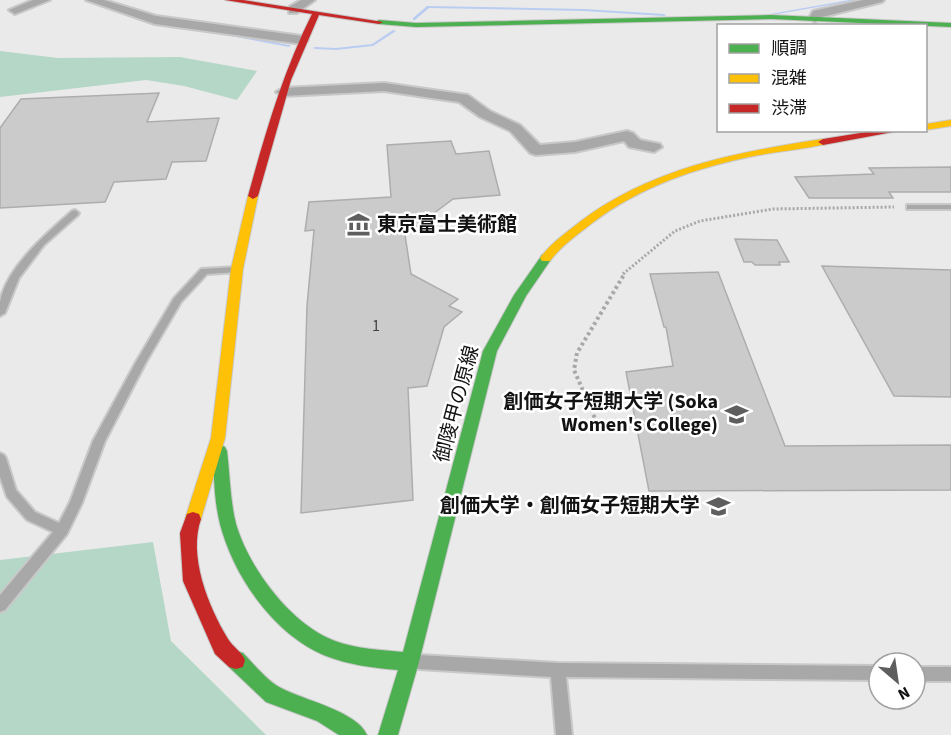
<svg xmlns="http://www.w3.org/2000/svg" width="951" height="735" viewBox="0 0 951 735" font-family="'Source Sans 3','Noto Sans JP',sans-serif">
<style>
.green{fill:#b5d7c7}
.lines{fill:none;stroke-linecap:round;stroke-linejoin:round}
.stream{fill:#bacdf1;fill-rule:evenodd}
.building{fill:#cbcbcb;stroke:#adadad;stroke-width:1.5}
.lane-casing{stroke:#c8c8c9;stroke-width:4}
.street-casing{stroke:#c8c8c9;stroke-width:4}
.fast-casing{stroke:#c8c8c9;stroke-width:2}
.slow-casing{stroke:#c8c8c9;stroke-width:2}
.jam-casing{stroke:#c8c8c9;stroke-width:2}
.path-far1{stroke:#a9a8a8;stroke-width:3;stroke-dasharray:2 2;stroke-linecap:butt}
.path{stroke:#a9a8a8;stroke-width:4;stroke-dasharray:3 3;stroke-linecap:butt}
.lane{fill:#a8a8a8;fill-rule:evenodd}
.street{fill:#a8a8a8;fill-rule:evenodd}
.fast{fill:#4caf50;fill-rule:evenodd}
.slow{fill:#ffc107;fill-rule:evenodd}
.jam{fill:#c62828;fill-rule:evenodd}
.labels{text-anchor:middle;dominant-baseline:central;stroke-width:5;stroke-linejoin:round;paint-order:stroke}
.number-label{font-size:16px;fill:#414142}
.poi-label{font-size:20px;font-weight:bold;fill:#131314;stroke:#fff;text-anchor:end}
.street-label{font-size:20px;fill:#131314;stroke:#fff}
</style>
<rect width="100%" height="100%" fill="#eaeaeb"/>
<g class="green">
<polygon points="0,51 58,58 180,57 257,71 237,100 184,86 146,80 0,97"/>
<polygon points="153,542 171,641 266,735 0,735 0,560"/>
</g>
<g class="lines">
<g class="stream">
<polygon points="103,0 109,0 130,7 127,8"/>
<polygon points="849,0 858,0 772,15 770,14"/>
<polygon points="427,6 584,9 664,14 666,15 664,16 584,11 429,8 415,20 413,20 413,18"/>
<polygon points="198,28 289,45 291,46 289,47 199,30 198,30"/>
<polygon points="393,30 396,31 373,46 336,50 315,49 313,48 315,47 336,48 372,44"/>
</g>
</g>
<g class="building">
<polygon points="159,93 147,122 219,118 206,161 172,162 166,179 114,182 105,202 0,208 0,128 21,99"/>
<polygon points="451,141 456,154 489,151 500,195 453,199 405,235 411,274 458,299 449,306 462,312 444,327 427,386 408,388 413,500 301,513 307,306 314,230 305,231 309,202 391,197 387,145"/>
<polygon points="951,167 951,192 889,192 893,198 809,198 795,177 874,174 869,168"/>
<polygon points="735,239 777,240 789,262 779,262 780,265 755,265 752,262 744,262"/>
<polygon points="822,266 951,270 951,397 894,396"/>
<polygon points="718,272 785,446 951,445 951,490 649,491 626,372 673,366 666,327 664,327 650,274"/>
</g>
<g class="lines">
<defs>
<g id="lane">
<rect x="907" y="205" width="44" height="4"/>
<path d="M75,210L79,213L78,215L44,245L19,278L5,313L0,316C0,312 0,307 0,302C6,268 47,233 72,211Z"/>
<polygon points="236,267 241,270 239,272 207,274 181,302 146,362 105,441 82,503 67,534 5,610 0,612 0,595 53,532 27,520 7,497 0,477 0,453 4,455 6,458 16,490 35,512 59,523 70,502 93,441 136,362 174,298 201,269"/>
<polygon points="419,655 558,663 879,666 879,680 566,677 572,735 556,735 551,677 419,669 414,667 412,662 414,657"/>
<rect x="915" y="667" width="36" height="14"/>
</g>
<g id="street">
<polygon points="33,0 50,0 15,14 9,10"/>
<polygon points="86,0 104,0 156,16 302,36 308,40 302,44 155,24"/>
<polygon points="301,0 315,0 297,13 289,13 289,7"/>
<polygon points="863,0 884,0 882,2 822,17 815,22 809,18 813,11"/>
<polygon points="384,83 468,95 490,111 520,125 540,145 575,142 627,131 633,133 640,140 660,144 662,147 654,152 629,147 624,141 575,152 536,155 530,153 510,131 480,117 459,102 384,91 283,96 276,92 283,88"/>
</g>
<g id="fast">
<polygon points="771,15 951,23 951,27 771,19 416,27 379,24 375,22 379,20 416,23"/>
<path d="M546,254L552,258L526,296L497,351L419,662L398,735H378L398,670C374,668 349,665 326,656C274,635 234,577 220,524C214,500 214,475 213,451L215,447L220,445L225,447L227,451C230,475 230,501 236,524C249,568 291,625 335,641C357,649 381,650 403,652L483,351L514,295L542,255Z"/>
<path d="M236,651L243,653C254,664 267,681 281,688C303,700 357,711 367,735H339L317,721L266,702L229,667L227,660L229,653Z"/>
</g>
<g id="slow">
<polygon points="951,120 951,126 926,130 926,124"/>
<path d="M823,139L826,140V144C804,149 781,151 759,155C698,167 640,186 591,224C577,235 561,246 550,261H542L540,258C551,243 567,232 581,221C652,168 737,152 823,139Z"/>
<polygon points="253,193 258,196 243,269 225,438 201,519 199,524 193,526 187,524 185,519 211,438 231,269 248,196"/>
</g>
<g id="jam">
<path d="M225,0H243L383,22L379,24L319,15L291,80L258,196L253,199L248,196C265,134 283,72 312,14Z"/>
<polygon points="879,130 904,130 823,145 818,142 823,139"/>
<path d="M193,512L199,514L201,519C188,556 208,606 228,639C233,647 241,651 245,660L243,667L236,669L229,667L215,654L183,581L180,533L187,514Z"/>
</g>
</defs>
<use href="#lane" class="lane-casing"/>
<use href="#street" class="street-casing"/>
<use href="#fast" class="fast-casing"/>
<use href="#slow" class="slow-casing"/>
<use href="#jam" class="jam-casing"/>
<polyline class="path-far1" points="623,274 675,231 700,221 773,209 894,207"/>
<polyline class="path" points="597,423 574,370 577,353 625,273"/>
<use href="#lane" class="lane"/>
<use href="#street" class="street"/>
<use href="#fast" class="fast"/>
<use href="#slow" class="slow"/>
<use href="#jam" class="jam"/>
</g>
<defs>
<symbol id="museum-bare" viewBox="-9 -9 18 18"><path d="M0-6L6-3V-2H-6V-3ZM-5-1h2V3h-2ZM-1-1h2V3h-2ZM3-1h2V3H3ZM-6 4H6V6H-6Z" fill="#5e5e5f" stroke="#fff" stroke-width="2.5" paint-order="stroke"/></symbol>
<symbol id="university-bare" viewBox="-9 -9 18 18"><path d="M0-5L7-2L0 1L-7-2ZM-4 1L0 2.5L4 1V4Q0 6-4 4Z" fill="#5e5e5f" stroke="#fff" stroke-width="2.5" paint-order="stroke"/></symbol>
</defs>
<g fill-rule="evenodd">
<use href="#museum-bare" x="342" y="208" width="33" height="33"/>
<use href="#university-bare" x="720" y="398" width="33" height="33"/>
<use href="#university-bare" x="702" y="490" width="33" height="33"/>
</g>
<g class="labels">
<g class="number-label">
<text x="376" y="326">1</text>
</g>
<g class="poi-label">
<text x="377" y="225" text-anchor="start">東京富士美術館</text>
<text x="718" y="402">創価女子短期大学 (Soka<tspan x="718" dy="23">Women's College)</tspan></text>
<text x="700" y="506">創価大学・創価女子短期大学</text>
</g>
<g class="street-label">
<text transform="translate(457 404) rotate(-75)">御陵甲の原線</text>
</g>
</g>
<rect x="717" y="24" width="210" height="108" fill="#ffffff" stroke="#a1a1a1" stroke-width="1.5"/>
<rect x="729" y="44" width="30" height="9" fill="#4caf50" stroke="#a1a1a1" stroke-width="1.5"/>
<text x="771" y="54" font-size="18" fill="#131314">順調</text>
<rect x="729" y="74" width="30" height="9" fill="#ffc107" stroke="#a1a1a1" stroke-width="1.5"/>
<text x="771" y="84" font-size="18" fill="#131314">混雑</text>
<rect x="729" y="104" width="30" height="9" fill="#c62828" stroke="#a1a1a1" stroke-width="1.5"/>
<text x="771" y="114" font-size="18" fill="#131314">渋滞</text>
<g transform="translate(897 681) rotate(151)"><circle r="28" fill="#ffffff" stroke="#a1a1a1" stroke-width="1.5"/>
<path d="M0-4.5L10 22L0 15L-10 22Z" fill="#5e5e5f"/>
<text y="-9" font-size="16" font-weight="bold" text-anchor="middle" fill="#131314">N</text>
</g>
</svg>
